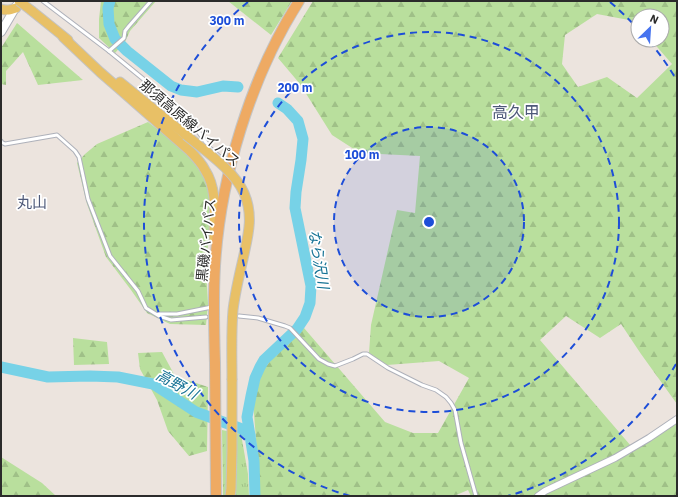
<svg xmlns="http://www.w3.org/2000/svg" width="678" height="497" viewBox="0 0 678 497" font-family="'IBM Plex Sans','Noto Sans JP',sans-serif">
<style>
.grass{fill:url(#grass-tufts)}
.forest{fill:url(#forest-firs);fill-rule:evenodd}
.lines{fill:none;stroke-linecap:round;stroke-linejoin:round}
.river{stroke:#77d2e7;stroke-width:11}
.service-casing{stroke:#aeb1ba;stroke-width:5}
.minor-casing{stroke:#aeb1ba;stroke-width:8}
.secondary-casing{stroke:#aeb1ba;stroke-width:10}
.primary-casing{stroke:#c4c4c4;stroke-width:11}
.trunk-casing{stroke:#c4c4c4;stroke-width:12}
.service{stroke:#fff;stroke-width:3}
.minor{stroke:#fff;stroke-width:6}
.secondary{stroke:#fff;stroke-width:8}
.primary{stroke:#e8c066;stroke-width:9}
.trunk{stroke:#eeaa63;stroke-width:10}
.primary-bridge-casing{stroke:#c4c4c4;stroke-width:11;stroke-linecap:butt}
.primary-bridge{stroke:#e8c066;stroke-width:9}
.ring{fill:none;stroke:#1d4ed8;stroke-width:2;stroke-dasharray:7 5}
.labels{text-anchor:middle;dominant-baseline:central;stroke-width:3.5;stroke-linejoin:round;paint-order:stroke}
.street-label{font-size:14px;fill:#2b2b2b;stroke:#fff}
.neighbourhood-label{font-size:15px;fill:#4e5979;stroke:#fff}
.water-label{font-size:15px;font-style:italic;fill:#157294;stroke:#fff}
.quarter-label{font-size:16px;fill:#4e5979;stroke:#fff}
.centre{fill:#1d4ed8;stroke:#fff;stroke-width:2}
.ring-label{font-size:12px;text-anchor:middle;font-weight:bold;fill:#1d4ed8;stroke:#fff;stroke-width:3.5;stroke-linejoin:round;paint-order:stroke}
</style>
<defs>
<pattern id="grass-tufts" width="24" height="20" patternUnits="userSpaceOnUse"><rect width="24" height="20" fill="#b9df9d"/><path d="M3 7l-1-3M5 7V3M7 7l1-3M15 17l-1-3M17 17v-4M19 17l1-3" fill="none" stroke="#9fc087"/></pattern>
<pattern id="forest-firs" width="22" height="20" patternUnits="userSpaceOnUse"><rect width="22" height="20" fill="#b9df9d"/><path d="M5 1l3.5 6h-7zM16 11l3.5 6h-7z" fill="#9fc087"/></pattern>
</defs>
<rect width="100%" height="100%" fill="#ece4de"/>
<polygon class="grass" points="222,430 241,434 248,474 249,496 223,496"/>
<g class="forest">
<polygon points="101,1 156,1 130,31 125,42 115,53 99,38 99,19"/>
<polygon points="228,1 292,1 271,35"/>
<path d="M313,1H677V404L641,354L621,324L600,338L566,316L540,340L631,446L677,416V496H471L468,490L454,496H259L258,465L253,401L263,370L277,353L304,328L385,422L413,433H438L469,378L439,361L387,365L369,353L371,325L397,210L415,213L420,156L360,153L332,135L300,84L278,58ZM597,14L634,21L638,25V16H662V40H651L672,64L637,98L607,77L578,87L562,64L565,35Z"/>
<polygon points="17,23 83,80 38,85 23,52 6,71 6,85 1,84 1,48"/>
<polygon points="148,122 180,147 195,161 207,182 211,212 206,268 208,304 206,325 170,324 147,313 131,290 106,257 87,204 77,163 85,154 97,144"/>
<polygon points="73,338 107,342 109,364 74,365"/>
<polygon points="162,352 175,376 208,387 207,451 189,456 168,431 157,400 140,369 138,353"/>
<polygon points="1,457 42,483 56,496 1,496"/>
</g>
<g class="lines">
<g class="river">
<polyline points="110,1 108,8 109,24 115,39 127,51 171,86 181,90 197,92 223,86 238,87"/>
<polyline points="1,367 48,377 90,376 118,377 153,384 196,412 242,429 250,435"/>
<polyline points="255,496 254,461 247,417 251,396 255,378 260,367 264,360 297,329 305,317 310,303 311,286 295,208 296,192 301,160 303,139 298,121 287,109 278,103"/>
</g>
<defs>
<g id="service">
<polyline points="43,1 109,51 147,82 173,105 192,123 210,148 229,165"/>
<polyline points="109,51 124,38 125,31 129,26 151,1"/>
<polyline points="1,141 1,142 5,144 57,135 75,151 79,157 88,199 110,256 138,291 146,308 159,316 171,320 206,317"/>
<polyline points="158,314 177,314 212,307"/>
<polyline points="239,316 258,318 285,326 290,328 319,359 328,364 335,366 353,359 363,354 367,354 388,368 422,385 436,390 446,397 451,403 455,410 461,443 476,496"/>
</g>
<polyline id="minor" points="538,496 545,491 615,458 649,438 677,419"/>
<polyline id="secondary" points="1,32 17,5"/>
<g id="primary">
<path d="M1,9C7,11 10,10 16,8"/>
<polyline points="32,11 68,40"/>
<path d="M63,37L100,72L123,92L189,150C195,156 201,162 205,170C218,190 214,216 214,238"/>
<polyline points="120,82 186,135"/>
<polyline points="230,496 231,489 232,450 232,380"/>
</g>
<path id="trunk" d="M216,496C216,452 215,407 215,363C214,331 213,299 215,266C220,178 251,76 299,1"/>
</defs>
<use href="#service" class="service-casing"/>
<use href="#minor" class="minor-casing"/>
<use href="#secondary" class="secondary-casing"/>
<use href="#primary" class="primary-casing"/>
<use href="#trunk" class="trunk-casing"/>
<use href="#service" class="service"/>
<use href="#minor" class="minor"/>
<use href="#secondary" class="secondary"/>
<use href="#primary" class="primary"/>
<use href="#trunk" class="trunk"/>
<defs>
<g id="primary-bridge">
<polyline points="19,1 32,11"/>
<path d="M186,135C205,151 234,170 244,193C254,216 248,236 243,259C239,276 235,293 233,310C231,333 232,357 232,380"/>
</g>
</defs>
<use href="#primary-bridge" class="primary-bridge-casing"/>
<use href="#primary-bridge" class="primary-bridge"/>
</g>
<circle cx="429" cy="222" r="95" fill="#1d4ed8" fill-opacity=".12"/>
<g class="ring">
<circle cx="429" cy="222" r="95"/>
<circle cx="429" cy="222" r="190"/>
<path d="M676 364A285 285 0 0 1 508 496M350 496A285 285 0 0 1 248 2M610 2A285 285 0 0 1 637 28M649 41A285 285 0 0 1 676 79"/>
</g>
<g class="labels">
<g class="street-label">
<text transform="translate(190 123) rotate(40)">那須高原線バイパス</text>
<text transform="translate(206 240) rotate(-84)">黒磯バイパス</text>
</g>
<g class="neighbourhood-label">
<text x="32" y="202">丸山</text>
</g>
<g class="water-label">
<text transform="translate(319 259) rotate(81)">なら沢川</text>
<text transform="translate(177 384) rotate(29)">高野川</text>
</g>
<g class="quarter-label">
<text x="516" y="112">高久甲</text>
</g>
</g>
<circle cx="429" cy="222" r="6" class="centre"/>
<g class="ring-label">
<text x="227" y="25">300 m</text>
<text x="295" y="92">200 m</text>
<text x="362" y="159">100 m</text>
</g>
<rect width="678" height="497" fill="none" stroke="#2b2b2b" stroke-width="4"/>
<g transform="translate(650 28) rotate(25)"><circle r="19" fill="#ffffff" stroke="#aaaaaa"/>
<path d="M0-3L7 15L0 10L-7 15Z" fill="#4774ef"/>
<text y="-6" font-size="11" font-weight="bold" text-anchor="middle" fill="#2b2b2b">N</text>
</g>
</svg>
